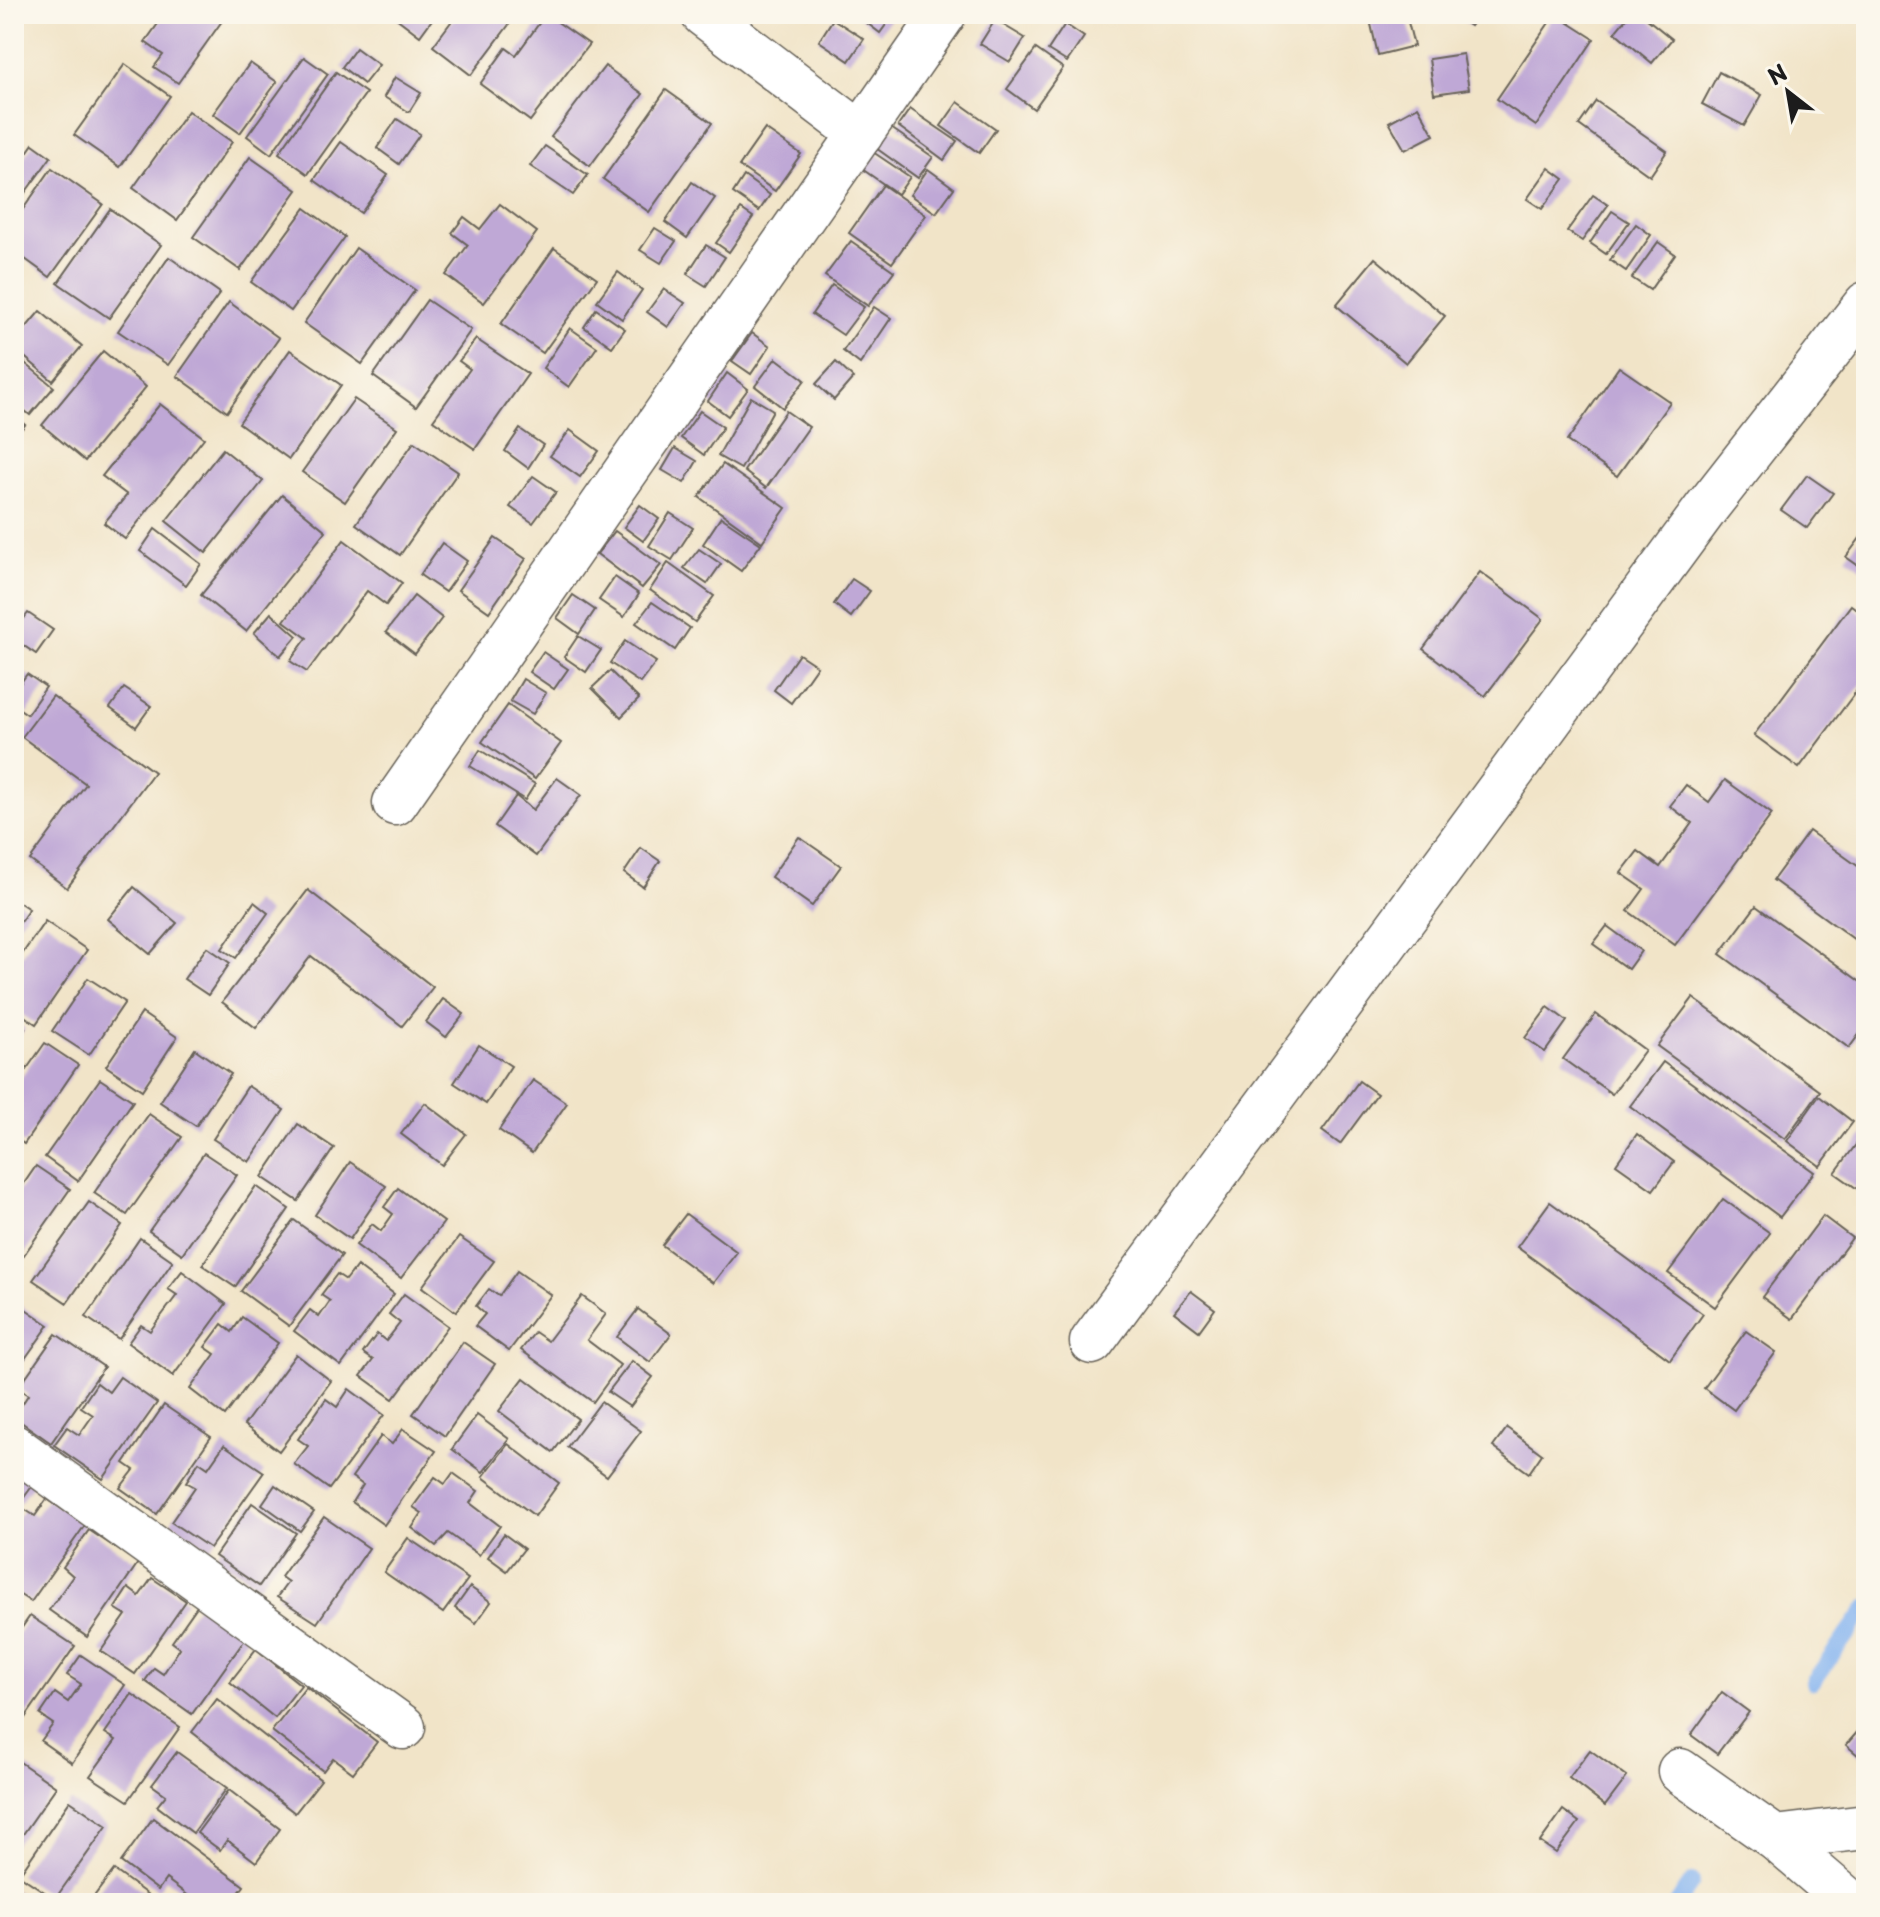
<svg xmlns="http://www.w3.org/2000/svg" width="1880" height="1917" viewBox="0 0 1880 1917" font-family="'Playpen Sans',sans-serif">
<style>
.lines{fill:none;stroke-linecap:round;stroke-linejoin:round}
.stream{stroke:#85b4f0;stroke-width:16}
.building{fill:#bfa8d6}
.minor-casing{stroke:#676258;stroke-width:47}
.minor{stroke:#fff;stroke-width:44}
</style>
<rect width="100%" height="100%" fill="#fbf7ec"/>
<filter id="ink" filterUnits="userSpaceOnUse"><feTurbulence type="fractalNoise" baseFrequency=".0125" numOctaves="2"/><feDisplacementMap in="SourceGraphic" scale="16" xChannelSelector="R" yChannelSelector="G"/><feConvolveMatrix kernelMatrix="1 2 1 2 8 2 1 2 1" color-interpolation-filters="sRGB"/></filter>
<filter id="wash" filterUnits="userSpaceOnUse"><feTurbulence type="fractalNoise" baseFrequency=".006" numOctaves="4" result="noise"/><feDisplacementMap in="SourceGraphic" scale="32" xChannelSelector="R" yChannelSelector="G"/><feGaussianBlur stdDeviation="1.8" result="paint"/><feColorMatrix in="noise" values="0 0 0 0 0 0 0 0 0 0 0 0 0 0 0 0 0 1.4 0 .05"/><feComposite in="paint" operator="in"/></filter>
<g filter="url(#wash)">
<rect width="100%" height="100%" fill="#f1e4c8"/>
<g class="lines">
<g class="stream">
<polyline points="1813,1682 1866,1608"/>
<polyline points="1677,1903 1692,1882"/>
</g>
</g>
<g id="blocks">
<g class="building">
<polygon points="165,14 227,14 178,83 154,67 163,55 145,42"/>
<polygon points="391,14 436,14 420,36"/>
<polygon points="457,14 517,14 471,75 433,46"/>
<polygon points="546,14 589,44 530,121 480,84 506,48 516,55"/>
<polygon points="855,14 891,14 893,15 880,33"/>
<polygon points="1392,14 1406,14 1414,46 1378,55 1370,20"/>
<polygon points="1453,14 1479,14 1470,26"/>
<polygon points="1555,14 1594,39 1536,126 1497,99"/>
<polygon points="1630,14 1641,14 1672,39 1652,63 1615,32"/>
<polygon points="833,19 864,39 849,61 819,41"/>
<polygon points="995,20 1025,38 1010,62 980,44"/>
<polygon points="1065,24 1084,37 1067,62 1048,50"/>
<polygon points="356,48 379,65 364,84 342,67"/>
<polygon points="1036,49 1063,68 1034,109 1007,89"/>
<polygon points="1463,54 1469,89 1434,94 1429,59"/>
<polygon points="304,57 328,74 271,154 247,136"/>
<polygon points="250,63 277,82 240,133 213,114"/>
<polygon points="125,64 170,96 120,167 74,135"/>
<polygon points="605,66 643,94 590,166 551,137"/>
<polygon points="336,72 366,93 308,174 279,153"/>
<polygon points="1719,72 1762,95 1744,126 1702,104"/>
<polygon points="395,77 421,93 409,112 384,97"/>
<polygon points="666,90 712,123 649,212 603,179"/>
<polygon points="1596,101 1667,151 1650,176 1579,125"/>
<polygon points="958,102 996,129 979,153 941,126"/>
<polygon points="1418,106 1434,135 1405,150 1389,122"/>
<polygon points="910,109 957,141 944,160 898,126"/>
<polygon points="188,111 232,142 177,220 133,188"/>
<polygon points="397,119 420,134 399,164 377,148"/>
<polygon points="891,128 933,157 918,178 876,148"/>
<polygon points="765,129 801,154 775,191 739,166"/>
<polygon points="341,142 388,175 361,213 314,180"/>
<polygon points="33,144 51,157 14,208 14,171"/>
<polygon points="545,146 588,175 573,195 530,166"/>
<polygon points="873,152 910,177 898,194 862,169"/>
<polygon points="250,157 297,190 240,270 193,237"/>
<polygon points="52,168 103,204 50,277 14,251 14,222"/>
<polygon points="1549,168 1564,179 1542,209 1527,199"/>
<polygon points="928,169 954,188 936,213 910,195"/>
<polygon points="744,176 770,195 759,211 733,193"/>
<polygon points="692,182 715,198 687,238 665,222"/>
<polygon points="883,185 926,215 892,263 849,233"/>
<polygon points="1593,195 1608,205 1582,241 1567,231"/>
<polygon points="500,204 537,232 484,303 446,275 468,245 452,233 464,217 480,229"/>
<polygon points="305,208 345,237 291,311 251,282"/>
<polygon points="110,209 161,245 109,318 58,283"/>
<polygon points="741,209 753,217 729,252 716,243"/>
<polygon points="1612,211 1629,222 1606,254 1590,243"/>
<polygon points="1636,224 1651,235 1626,271 1610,260"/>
<polygon points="655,228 676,241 661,263 640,250"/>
<polygon points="851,241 894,271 868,306 825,276"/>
<polygon points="1658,242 1675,254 1650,290 1632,278"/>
<polygon points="706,245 725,257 706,286 687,274"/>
<polygon points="356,248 415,290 362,364 304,323"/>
<polygon points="554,248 597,278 543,353 501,324"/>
<polygon points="169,257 220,293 168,365 118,331"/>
<polygon points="1375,258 1445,316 1406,363 1336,305"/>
<polygon points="618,272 642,290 622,319 597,301"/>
<polygon points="832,285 864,307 843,335 812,314"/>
<polygon points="664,289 685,303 668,327 647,312"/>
<polygon points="427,300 471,330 416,407 373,376"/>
<polygon points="229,302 279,338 227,412 177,376"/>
<polygon points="874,307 891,318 860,364 843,351"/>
<polygon points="596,309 625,329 612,347 584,327"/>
<polygon points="40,311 82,346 53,381 14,348 14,342"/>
<polygon points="570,328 597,347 569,387 543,368"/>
<polygon points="752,333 770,346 751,374 732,361"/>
<polygon points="476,339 528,374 475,449 433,420 470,369 459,361"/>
<polygon points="290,350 341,385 289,459 239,423"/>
<polygon points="103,351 146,387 85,461 42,425"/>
<polygon points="14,354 54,387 30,415 14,402"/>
<polygon points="776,358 805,380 783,408 755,386"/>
<polygon points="836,362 853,378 834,400 816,384"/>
<polygon points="1619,367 1670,402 1617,476 1567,441"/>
<polygon points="727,373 748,389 728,416 708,401"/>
<polygon points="751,397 773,410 741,469 718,456"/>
<polygon points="354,399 397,428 345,502 302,472"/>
<polygon points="160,404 204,438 125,539 104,523 127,495 102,476"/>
<polygon points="700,411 723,427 704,455 681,438"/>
<polygon points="786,411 809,427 766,488 744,471"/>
<polygon points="14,416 25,425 14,438"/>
<polygon points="520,429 543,445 528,468 505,451"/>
<polygon points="570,430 599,451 580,477 550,456"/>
<polygon points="414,442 458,472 400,555 356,524"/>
<polygon points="675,448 697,461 684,483 662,470"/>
<polygon points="223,449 263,481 206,553 166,521"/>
<polygon points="723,464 786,508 762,542 699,497"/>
<polygon points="1807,475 1833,493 1807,528 1781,510"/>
<polygon points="533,476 556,492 533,523 510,507"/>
<polygon points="282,495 326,531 246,631 201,595"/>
<polygon points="640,505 659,519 643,541 624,527"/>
<polygon points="670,513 693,528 672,560 649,546"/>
<polygon points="721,517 761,544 741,571 703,544"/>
<polygon points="155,529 201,564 186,585 140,551"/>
<polygon points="1866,530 1866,571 1846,557"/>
<polygon points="615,531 661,565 642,588 597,554"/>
<polygon points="495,538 526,559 489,612 458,590"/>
<polygon points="344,540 402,583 386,605 367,591 307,672 290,661 307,638 284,621"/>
<polygon points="442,543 467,561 445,592 420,575"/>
<polygon points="699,549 721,564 707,584 684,568"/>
<polygon points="668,563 714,596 695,622 650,590"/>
<polygon points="1480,572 1543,619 1485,696 1423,649"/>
<polygon points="615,577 639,594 624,617 599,600"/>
<polygon points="852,579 870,591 851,617 834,604"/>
<polygon points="573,595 595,610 579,634 557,618"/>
<polygon points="414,596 442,618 415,654 386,632"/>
<polygon points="652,602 690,628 675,650 636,623"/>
<polygon points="1851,605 1866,616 1866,678 1799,768 1754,735"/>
<polygon points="28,613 53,630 36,654 14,639 14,632"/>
<polygon points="271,613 297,636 280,656 254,633"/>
<polygon points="578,636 601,650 586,672 564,657"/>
<polygon points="625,641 656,662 640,683 610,663"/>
<polygon points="543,652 568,669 554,689 529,672"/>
<polygon points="799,654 817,666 791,703 774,690"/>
<polygon points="610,671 639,699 621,717 592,688"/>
<polygon points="27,674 46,687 27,714 14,705 14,692"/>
<polygon points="523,679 546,693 533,714 510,701"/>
<polygon points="124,688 151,706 136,727 110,708"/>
<polygon points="53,696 154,772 67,888 30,860 86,784 22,737"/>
<polygon points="508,705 561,743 535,779 482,742"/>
<polygon points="480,750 535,784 525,800 470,766"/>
<polygon points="557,778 581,795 536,856 495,826 516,796 533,810"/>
<polygon points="1725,780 1772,814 1675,945 1628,911 1644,889 1621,873 1638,851 1660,867 1692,823 1670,806 1686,785 1709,802"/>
<polygon points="1809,831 1866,872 1866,948 1773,880"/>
<polygon points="799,837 841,866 812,906 771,877"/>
<polygon points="641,848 660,861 643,887 624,873"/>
<polygon points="134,887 177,923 150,954 108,919"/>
<polygon points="308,890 433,987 402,1026 311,956 256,1028 222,1002"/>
<polygon points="14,899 29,909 14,931"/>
<polygon points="254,902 268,913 236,958 222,949"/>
<polygon points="1756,906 1866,986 1866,1025 1849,1048 1720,954"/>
<polygon points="45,921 87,950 36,1024 14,1009 14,966"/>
<polygon points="1607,926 1641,951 1628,969 1593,944"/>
<polygon points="207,947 230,963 208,995 184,979"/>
<polygon points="88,978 125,1002 89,1055 52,1031"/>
<polygon points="1693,998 1820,1091 1785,1139 1657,1046"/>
<polygon points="443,999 464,1014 446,1037 426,1022"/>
<polygon points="1548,1007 1567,1021 1545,1052 1525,1038"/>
<polygon points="142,1013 177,1037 142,1090 106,1066"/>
<polygon points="1596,1014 1645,1050 1612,1094 1563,1059"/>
<polygon points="14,1021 25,1029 14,1044"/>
<polygon points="45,1043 78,1065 24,1144 14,1137 14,1087"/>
<polygon points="479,1045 511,1066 486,1104 454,1083"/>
<polygon points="195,1049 231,1074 196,1126 160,1102"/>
<polygon points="1663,1062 1814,1172 1780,1217 1630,1106"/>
<polygon points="100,1079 133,1101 78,1181 45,1157"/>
<polygon points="533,1080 567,1103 532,1153 499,1130"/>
<polygon points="1359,1081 1377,1094 1340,1144 1322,1131"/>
<polygon points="248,1086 284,1110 249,1162 213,1139"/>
<polygon points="1819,1096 1853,1122 1820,1166 1787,1141"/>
<polygon points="425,1103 466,1134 442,1165 401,1134"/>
<polygon points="149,1114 182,1137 127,1215 94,1193"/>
<polygon points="298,1124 334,1148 298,1201 262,1177"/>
<polygon points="1866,1131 1866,1195 1835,1173"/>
<polygon points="1637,1134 1674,1162 1653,1190 1616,1164"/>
<polygon points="204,1153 237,1175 182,1254 149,1231"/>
<polygon points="350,1162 386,1186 350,1239 315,1215"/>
<polygon points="36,1166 70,1189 14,1269 14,1198"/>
<polygon points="256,1186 289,1209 235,1287 202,1265"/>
<polygon points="398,1188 444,1222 401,1278 356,1245 372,1224 381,1231 393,1214 384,1207"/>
<polygon points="1723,1199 1770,1233 1715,1307 1668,1273"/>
<polygon points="89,1202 122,1225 67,1303 33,1280"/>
<polygon points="1550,1202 1703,1314 1670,1360 1517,1247"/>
<polygon points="686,1214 737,1252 713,1283 662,1245"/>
<polygon points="1823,1216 1852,1238 1792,1319 1762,1297"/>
<polygon points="294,1220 342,1255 289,1326 241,1291"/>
<polygon points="459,1237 494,1261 456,1312 422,1287"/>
<polygon points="140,1238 173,1261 119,1339 86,1317"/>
<polygon points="357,1266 394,1294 341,1366 294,1331 310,1310 319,1317 330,1301 321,1295 337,1274 346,1280"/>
<polygon points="182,1271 226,1304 173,1376 128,1343 141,1325 150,1331 177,1295 168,1289"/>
<polygon points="517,1271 551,1295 509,1351 475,1326 485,1314 476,1306 489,1289 499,1296"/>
<polygon points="1191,1291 1215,1309 1199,1331 1174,1312"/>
<polygon points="404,1294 448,1326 393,1399 361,1376 373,1360 363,1353 377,1334 386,1341 400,1323 389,1314"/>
<polygon points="582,1296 606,1314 587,1340 620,1365 593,1402 521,1350 535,1332 548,1341"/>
<polygon points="14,1301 49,1325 14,1374"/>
<polygon points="638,1309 671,1334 650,1362 617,1337"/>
<polygon points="242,1317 278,1343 225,1416 190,1389 215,1354 205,1347 222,1324 232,1332"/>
<polygon points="1746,1331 1776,1352 1734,1410 1704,1388"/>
<polygon points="56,1334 104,1367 51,1443 14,1417 28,1395 18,1388"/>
<polygon points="463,1342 495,1364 445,1436 413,1414"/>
<polygon points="296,1354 331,1381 279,1451 244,1425"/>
<polygon points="632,1361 653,1377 630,1407 608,1392"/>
<polygon points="120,1377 157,1403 103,1479 54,1445 67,1427 79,1435 93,1415 81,1407 97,1383 109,1392"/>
<polygon points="524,1378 578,1419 553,1452 499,1411"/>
<polygon points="349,1389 384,1415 329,1489 294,1464 308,1446 298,1439 326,1399 337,1407"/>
<polygon points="601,1402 641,1431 607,1476 567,1447"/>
<polygon points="164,1405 211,1437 157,1514 120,1488 134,1470 124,1463"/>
<polygon points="477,1415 509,1439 483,1472 452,1449"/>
<polygon points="1507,1428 1542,1454 1529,1473 1493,1447"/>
<polygon points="403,1429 436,1451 384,1525 352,1502 363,1485 352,1477 381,1436 392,1444"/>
<polygon points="508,1444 559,1483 535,1516 483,1477"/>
<polygon points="224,1445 264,1472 210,1548 171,1522 195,1487 186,1482 199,1462 208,1468"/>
<polygon points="14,1472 33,1485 14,1511"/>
<polygon points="453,1473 478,1491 470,1503 500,1526 479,1555 448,1533 436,1546 412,1528 422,1513 413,1507 435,1477 445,1484"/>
<polygon points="275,1485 314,1512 300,1531 262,1504"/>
<polygon points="47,1499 85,1525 31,1602 14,1591 14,1523 24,1509 35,1516"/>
<polygon points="252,1503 296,1533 259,1586 215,1556"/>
<polygon points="324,1517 369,1548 317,1623 277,1597 288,1582 281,1577"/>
<polygon points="89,1530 138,1563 87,1637 49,1610 73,1576 63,1567"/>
<polygon points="504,1534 524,1549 507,1571 488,1557"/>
<polygon points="408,1538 468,1579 443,1613 384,1572"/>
<polygon points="152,1578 186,1601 135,1674 101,1651 126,1615 115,1608 128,1588 139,1596"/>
<polygon points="470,1587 491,1602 476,1623 455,1608"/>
<polygon points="198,1605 246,1638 192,1714 145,1681 154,1668 163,1674 180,1648 172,1642"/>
<polygon points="30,1616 75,1646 20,1725 14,1720 14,1639"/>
<polygon points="256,1649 301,1685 275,1718 230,1682"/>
<polygon points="81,1655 125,1685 72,1763 41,1741 53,1724 40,1715 55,1693 68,1702 81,1684 67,1675"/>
<polygon points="306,1687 377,1742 353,1773 333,1758 323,1771 272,1731"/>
<polygon points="1722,1692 1749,1712 1717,1754 1691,1735"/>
<polygon points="132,1694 180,1727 128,1801 90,1776 116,1740 105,1733"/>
<polygon points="217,1699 321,1780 295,1813 192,1732"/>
<polygon points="1866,1722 1866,1762 1846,1745"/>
<polygon points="1590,1750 1627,1777 1605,1806 1569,1778"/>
<polygon points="177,1752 227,1788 193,1833 157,1806 166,1795 152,1785"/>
<polygon points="14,1758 56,1787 14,1847"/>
<polygon points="229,1790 280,1829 256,1862 227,1840 220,1850 197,1833"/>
<polygon points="70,1801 107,1826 55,1899 19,1875"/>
<polygon points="1563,1810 1579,1822 1556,1853 1540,1842"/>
<polygon points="153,1818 244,1886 231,1903 198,1903 166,1879 158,1890 121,1862"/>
<polygon points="114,1870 159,1903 89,1903"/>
<polygon points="14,1890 33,1903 14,1903"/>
</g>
</g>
</g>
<g filter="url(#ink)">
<use href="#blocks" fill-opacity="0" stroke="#676258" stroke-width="2"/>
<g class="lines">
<defs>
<g id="minor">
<polyline points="703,14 861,134"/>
<polyline points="395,803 944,14"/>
<polyline points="1092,1342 1707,507 1866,304"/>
<polyline points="14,1447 403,1727"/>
<polyline points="1680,1771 1775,1838 1866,1827"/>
<polyline points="1775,1838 1851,1903"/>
</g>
</defs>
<use href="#minor" class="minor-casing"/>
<use href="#minor" class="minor"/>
</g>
</g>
<rect width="1880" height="1917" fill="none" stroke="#fbf7ec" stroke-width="48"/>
<g transform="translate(1788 92) rotate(329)" stroke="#fbf7ec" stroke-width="6" paint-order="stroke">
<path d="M0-6L14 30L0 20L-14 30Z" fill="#1c1c1c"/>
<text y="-12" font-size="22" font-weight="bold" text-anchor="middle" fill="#1c1c1c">N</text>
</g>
</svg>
